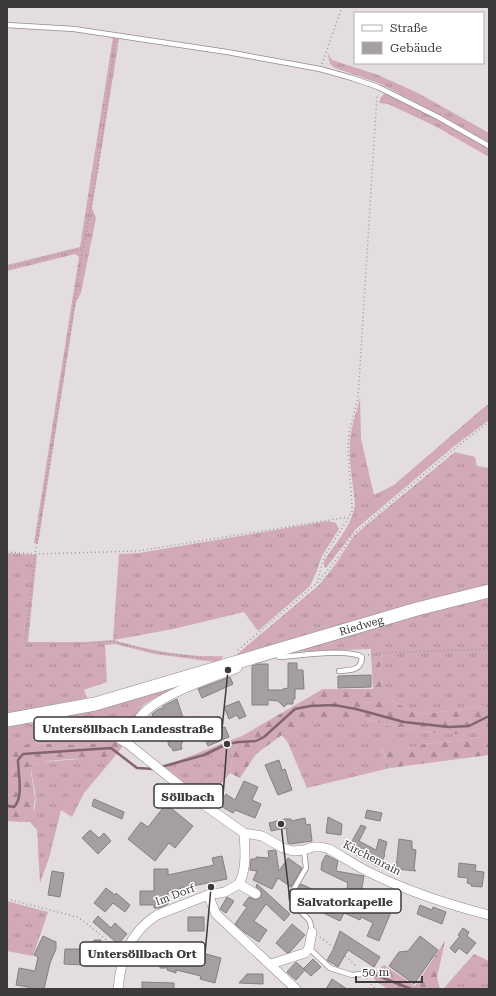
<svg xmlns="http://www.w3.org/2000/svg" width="496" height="996" viewBox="0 0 496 996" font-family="'Roboto Serif',serif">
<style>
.grass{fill:url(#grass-tufts)}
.forest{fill:url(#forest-firs)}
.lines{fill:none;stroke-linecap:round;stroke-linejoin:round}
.stream{stroke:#836470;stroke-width:2.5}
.building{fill:#a59fa1;stroke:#847f81}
.lane-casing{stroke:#928c8e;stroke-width:6}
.street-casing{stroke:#928c8e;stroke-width:10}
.secondary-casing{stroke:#928c8e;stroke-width:14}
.path{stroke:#9d999a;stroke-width:1.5;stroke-dasharray:1 3;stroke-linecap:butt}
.lane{stroke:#fff;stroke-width:4.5}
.street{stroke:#fff;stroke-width:9}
.secondary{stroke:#fff;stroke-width:13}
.labels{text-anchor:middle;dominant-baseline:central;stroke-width:3;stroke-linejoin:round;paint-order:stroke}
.street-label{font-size:11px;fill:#3c3a3b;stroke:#fff}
.leader{fill:none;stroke:#3c3a3b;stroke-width:1.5}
.callout-dot{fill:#3c3a3b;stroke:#fff;stroke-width:1.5}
.callout{fill:#fff;stroke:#3c3a3b;stroke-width:1.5}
.callout-label{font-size:12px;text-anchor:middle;font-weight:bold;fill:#3c3a3b}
</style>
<defs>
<pattern id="grass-tufts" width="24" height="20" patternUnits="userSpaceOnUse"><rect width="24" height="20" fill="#d1a9b8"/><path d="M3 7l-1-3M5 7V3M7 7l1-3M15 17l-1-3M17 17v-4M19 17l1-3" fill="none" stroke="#ab8b97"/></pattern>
<pattern id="forest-firs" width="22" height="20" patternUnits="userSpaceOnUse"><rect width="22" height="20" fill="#d1a9b8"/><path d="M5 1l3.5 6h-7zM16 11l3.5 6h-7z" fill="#ab8b97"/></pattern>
</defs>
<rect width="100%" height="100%" fill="#e3dddf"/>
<g class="grass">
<polygon points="113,37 119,39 92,208 96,218 81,293 76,302 38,544 34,543 79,257 75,254 7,271 7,265 80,247"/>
<polygon points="328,54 332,60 378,75 418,93 489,133 489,143 440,115 381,84 335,68 330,64"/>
<polygon points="384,94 390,95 438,119 489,148 489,157 435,126 388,104 379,103 381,97"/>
<path d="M360,397L361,439L374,495L394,485L482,409L489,404V420L453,447L356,529L326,568L324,567V561C335,543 353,525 355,504C353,481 347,455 351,433C353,420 358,409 360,397Z"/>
<polygon points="455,452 475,457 477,466 489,468 489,587 235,656 319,585 335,565 353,537 369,523"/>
<path d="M328,521L336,523L339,529L322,556L316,573L310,586L258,631L244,612L173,629L114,640C143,650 192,658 223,656L221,660L215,662L155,654L115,644L105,645L107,682L84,690L87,698L7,714V553L37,555L28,642H86L113,640L119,554L139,553Z"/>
<polygon points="489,596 489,705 451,711 419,714 396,703 382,693 380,656 371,656 371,649 282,652"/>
<polygon points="197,678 156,697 143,705 127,732 124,735 55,717"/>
<polygon points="334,717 358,717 386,725 440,734 462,734 489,725 489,735 463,740 424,744 401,751 382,749 390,768 307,788 288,743 282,735 311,723"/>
<polygon points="16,722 48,725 70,725 87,728 114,740 85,745 33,743 13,779 12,795 10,796 7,794 7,724"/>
<polygon points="242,736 233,751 230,773 207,801 164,766"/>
<path d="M95,758L111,761L84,793L72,817L61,810L49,858L40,883L37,830L30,822H22C26,818 32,814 34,810C39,796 31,780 31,765L41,762Z"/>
<polygon points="7,901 48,912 33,956 7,951"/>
<polygon points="474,954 489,961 489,989 443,989"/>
</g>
<g class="forest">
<polygon points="371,656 380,656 382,693 396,703 419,714 451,711 489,705 489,725 462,734 440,734 386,725 358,717 334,717 311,723 282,735 256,754 240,778 230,773 233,751 242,736 323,689 373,689"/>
<polygon points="489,735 489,755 390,768 382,748 384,736 401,751 424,744 463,740"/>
<path d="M114,740L123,746L111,761C90,758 51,758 31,765V773L35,798L33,812L22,822L7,821V794L10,796L12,794L11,760L13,750L32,743L85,745Z"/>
<polygon points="445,941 437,977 440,989 388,989 377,982 371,975 384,965 415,986"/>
</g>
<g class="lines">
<g class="stream">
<polyline points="161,767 204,755 227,744 239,742 256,741 264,737 295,709 310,706 334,705 356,709 404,722 449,727 469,726 489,716"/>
<path d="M7,805L8,806L14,807C24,797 18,774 18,760L23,754L111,748L137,768L154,769"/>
<polyline points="366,971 411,989"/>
</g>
</g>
<g class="building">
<polygon points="288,663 297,663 297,670 303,670 304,689 295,689 295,699 293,699 293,704 287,704 284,707 278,701 268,700 268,705 252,705 252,666 258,664 268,664 268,690 283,690 283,689 288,688"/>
<polygon points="371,675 371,687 338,688 338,676"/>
<polygon points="230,677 233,684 202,698 198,689"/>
<polygon points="177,699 184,721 197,717 200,725 179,730 183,741 181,745 182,749 173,751 172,748 169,746 167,739 172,737 167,720 154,724 152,714 159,709 163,708 163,706"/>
<polygon points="239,701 246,716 239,719 237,715 229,719 224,707"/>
<polygon points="213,726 215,731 225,727 229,737 208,746 201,731"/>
<polygon points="279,760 282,770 285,769 292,790 278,795 265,765"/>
<polygon points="244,781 258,787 252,800 261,804 255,818 235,810 233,813 219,805 226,794 235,800"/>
<polygon points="94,799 124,812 122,819 92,806"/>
<polygon points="166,804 193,826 175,848 169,843 155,861 128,839 141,822 148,827"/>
<polygon points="367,810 382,813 380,821 365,818"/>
<polygon points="328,817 342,824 341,835 326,833"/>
<polygon points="305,818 306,824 307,825 310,824 312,841 291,844 288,843 286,828 271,831 269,823 285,819 291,819 291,821"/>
<polygon points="361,825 366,827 359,841 376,850 379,839 387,842 384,854 385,855 379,867 347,850"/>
<polygon points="90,830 99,838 104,833 111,841 98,854 82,838"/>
<polygon points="399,839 412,841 412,849 416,850 414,869 416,871 396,869"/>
<polygon points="275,850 276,851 279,871 288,858 302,868 291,887 278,878 272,889 253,880 257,871 250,870 251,859 256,859 256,857 269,858 268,851"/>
<polygon points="326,855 338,861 336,871 364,876 359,904 378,912 380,907 391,912 379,941 367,936 373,923 361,917 360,920 344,913 340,921 296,900 295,898 297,891 301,884 344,904 348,883 321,870 322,862"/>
<polygon points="222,856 227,879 168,891 168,904 159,908 154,908 154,905 140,905 140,891 154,891 154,869 168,869 168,875 214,865 212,858"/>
<polygon points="459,863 476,865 475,871 484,872 482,887 471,886 471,884 467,883 468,878 458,877"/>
<polygon points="52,871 64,873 60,897 48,895"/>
<polygon points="257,884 290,914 284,921 266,904 254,921 267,930 259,942 244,932 235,924 247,907 243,905 249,897 256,900 261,897 261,891 256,887"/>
<polygon points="106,888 115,895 116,893 130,905 125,912 113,903 105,912 94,903"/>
<polygon points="227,897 234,901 226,913 220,909"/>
<polygon points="420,905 432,910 433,907 446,912 442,924 417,914"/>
<polygon points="98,916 111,928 115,923 127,934 118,944 93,922"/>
<rect x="188" y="917" width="16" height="14"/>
<polygon points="292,924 305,935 290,952 287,953 276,943"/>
<polygon points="463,928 469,932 467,936 476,943 467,954 459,948 455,953 450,948 460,936 458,935"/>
<polygon points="340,931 380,957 374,967 348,950 338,967 327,960 333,950"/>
<polygon points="43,936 56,942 56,949 50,963 44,989 27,989 28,987 16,985 19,968 35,971 38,957 34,955"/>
<polygon points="420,936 438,950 414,984 389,966 399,952 408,951"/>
<polygon points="94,940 101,940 101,954 106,954 105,966 64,964 65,949 82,949 82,944 93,944"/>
<polygon points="166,943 184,950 181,959 204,965 206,954 221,958 215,983 200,979 201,976 176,970 176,973 167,970 168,968 160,968 162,949"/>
<polygon points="313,959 321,967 311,976 303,969"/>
<polygon points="296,962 305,970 296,980 287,972"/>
<polygon points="247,974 263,974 263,984 239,983"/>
<polygon points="332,979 347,989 326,989"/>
<polygon points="142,982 174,983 174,989 142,989"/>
</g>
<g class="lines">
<defs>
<g id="lane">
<polyline points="7,25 74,29 227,52 320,69 352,78 378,87 438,117 489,146"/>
<path d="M276,652L279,657C299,656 347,648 362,657C361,671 351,670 339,671"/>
<path d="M304,850L306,868L291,894C290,906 302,911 309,920C311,923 311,928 312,932"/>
<polyline points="309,948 330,968 352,975 362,974"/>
</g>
<g id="street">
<path d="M42,714L50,720L73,721L88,724L106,731L127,743L200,802L244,833L262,836L283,848L293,851L304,850L313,847H321L329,849C345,858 359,868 375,875C412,893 450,905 489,915"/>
<path d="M127,743C131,734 135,722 142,715C159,695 211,678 237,668L235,664"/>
<polyline points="239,884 256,894"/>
<polyline points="208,895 216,914 296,989"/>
<polyline points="271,964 305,953 309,948 312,932"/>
<path d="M118,989C121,958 129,933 157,915L208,895L225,892L239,884C247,869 245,849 244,833"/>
</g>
<g id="secondary">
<path id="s1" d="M7,720L95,704L417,609L489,591"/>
</g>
</defs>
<use href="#lane" class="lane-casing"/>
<use href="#street" class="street-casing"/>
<use href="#secondary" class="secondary-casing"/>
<g class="path">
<polyline points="115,41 98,167 83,248 35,554 25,645 84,644 113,641 156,652 207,659"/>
<polyline points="322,64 342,7"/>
<polyline points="7,268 83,248"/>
<polyline points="7,552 35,554 138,551 348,517"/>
<polyline points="317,583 324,557 352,512 352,506 348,449 349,433 358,398 377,95"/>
<polyline points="238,650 317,583 333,564 352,536 371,519 454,449 489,422"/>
<polyline points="368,655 374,653 489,649"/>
<polyline points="7,899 77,917 85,922 117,949"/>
<polyline points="320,937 350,960 357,967"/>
<polyline points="366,978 375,989"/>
</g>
<use href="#lane" class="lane"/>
<use href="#street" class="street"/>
<use href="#secondary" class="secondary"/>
</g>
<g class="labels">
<g class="street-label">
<text stroke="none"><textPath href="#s1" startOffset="367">Riedweg</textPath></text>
<text transform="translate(372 858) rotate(27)">Kirchenrain</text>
<text transform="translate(175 895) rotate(-21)">Im Dorf</text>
</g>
</g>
<path class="leader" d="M228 670L222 729M227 744L223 796M281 824L290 901M211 887L205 954"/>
<g class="callout-dot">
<circle cx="228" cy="670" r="4"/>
<circle cx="227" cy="744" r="4"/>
<circle cx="281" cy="824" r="4"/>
<circle cx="211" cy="887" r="4"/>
</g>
<g class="callout">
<rect x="34" y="717" width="188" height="24" rx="4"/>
<rect x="154" y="784" width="69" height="24" rx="4"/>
<rect x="290" y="889" width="111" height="24" rx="4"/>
<rect x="80" y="942" width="125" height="24" rx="4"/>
</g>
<g class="callout-label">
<text x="128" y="733">Untersöllbach Landesstraße</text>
<text x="188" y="801">Söllbach</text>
<text x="345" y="906">Salvatorkapelle</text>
<text x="142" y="958">Untersöllbach Ort</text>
</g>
<rect width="496" height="996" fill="none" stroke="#3c3a3b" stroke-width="16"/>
<rect x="354" y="12" width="130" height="52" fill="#ffffff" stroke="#b1b0b1"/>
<rect x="362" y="25" width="20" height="6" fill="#ffffff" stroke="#b1b0b1"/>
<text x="390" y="32" font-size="12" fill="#3c3a3b">Straße</text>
<rect x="362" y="42" width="20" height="12" fill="#a59fa1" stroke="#b1b0b1"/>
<text x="390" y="52" font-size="12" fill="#3c3a3b">Gebäude</text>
<path d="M356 976v6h66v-6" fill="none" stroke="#3c3a3b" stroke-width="2"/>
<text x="362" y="976" font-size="12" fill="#3c3a3b" stroke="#ffffff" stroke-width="3" paint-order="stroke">50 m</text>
</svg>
